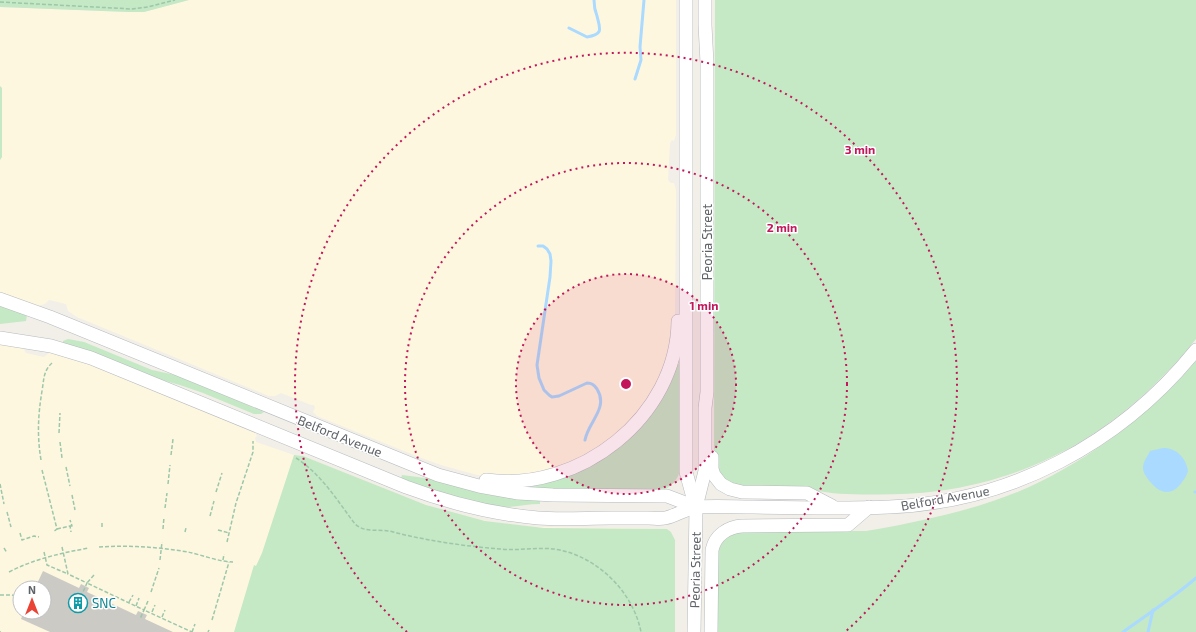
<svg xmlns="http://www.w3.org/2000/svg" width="1196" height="632" viewBox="0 0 1196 632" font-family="'Exo 2',sans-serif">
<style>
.commercial{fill:#fef7e0;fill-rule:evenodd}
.green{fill:#c5e8c5}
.water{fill:#aadaff}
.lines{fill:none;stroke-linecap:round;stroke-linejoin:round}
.stream{stroke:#aadaff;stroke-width:3}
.building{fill:#cccac5}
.secondary-casing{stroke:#b6babf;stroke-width:14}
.path{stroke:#9cc7a9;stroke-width:1.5;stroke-dasharray:4 2;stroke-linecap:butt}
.secondary{stroke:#fff;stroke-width:13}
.ring{fill:none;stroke:#c2185b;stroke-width:2;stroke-dasharray:2 4}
.labels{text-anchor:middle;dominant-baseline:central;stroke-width:3;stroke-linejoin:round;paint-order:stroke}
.street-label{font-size:13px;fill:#5f6368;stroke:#fff}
.culture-label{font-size:13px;fill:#0d838f;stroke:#fff;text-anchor:start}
.centre{fill:#c2185b;stroke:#fff;stroke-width:2}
.ring-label{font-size:12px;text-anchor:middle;font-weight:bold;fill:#c2185b;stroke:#fff;stroke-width:3;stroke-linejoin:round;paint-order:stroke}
</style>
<rect width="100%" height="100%" fill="#f1efe8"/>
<g class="commercial">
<polygon points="189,0 676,0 676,135 674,141 672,140 670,143 668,180 671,183 674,183 676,190 675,323 673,336 659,381 632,421 595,451 540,474 482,476 470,473 441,465 419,457 317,416 313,412 315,408 314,405 311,405 281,393 275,396 269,396 77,317 68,311 66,304 49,300 45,304 37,306 0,293 0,160 2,157 2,88 0,86 0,7 128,12 144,12"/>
<path d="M0,344L23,348L26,353L44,357L49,353L54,352L90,363L254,431L257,436L255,438L256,442L294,455L303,456L410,499L444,511L491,522L535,527L667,529L671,532L675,540V632H0ZM20,588H44V612H20Z"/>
</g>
<g class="green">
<polygon points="0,0 189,0 144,12 128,12 0,7"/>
<path d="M715,0H1196V339C1128,423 1046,476 938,491C908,495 877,495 847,494C829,494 811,489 793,487C776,486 759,490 742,487C737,487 732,485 727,484L714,464Z"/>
<polygon points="0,86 2,88 2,157 0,160"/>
<polygon points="0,304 27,315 26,321 0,324"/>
<polygon points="68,339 84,342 152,370 180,376 264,412 261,414 254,414 203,393 180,385 154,378 63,343 63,341"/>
<path d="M1196,361V632H713L715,553L727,535L742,531H866L878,529C927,520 982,508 1027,488C1092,458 1149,415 1196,361Z"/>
<path d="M677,364H680V471C677,480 672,486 664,490H554L528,488V485L601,458Z"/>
<polygon points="294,455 303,456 426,505 485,521 544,528 667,529 671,532 675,540 675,632 234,632 254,565 256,566 262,553"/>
<path d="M402,475L433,479L540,500V504C525,504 511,508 497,507C464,503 432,490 401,479Z"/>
</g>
<path class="water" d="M1163,448C1177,448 1186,458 1188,471C1187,475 1185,478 1182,482C1171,498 1158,493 1148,479C1145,475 1143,472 1143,468C1143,461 1148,456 1150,451Z"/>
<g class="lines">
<g class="stream">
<path d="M569,28L587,37C604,34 600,29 597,16C595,11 594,6 594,0"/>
<polyline points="635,79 641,60 640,47 644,0"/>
<path d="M538,246H543L547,249L550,254L551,261L550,277L537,365L539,378L544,390L549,395L552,397L559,396L587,383C592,383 594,385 597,389C609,408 588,422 585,440"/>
<polyline points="1195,492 1196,492"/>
<path d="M1123,632C1148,614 1173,598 1196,578"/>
<polyline points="1148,632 1153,610"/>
</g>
</g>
<polygon class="building" points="43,571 79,588 81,584 89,588 87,592 136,615 138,611 147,615 145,619 173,632 50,632 21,619 24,612 44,612 44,588 35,588"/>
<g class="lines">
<defs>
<g id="secondary">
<polyline points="686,0 686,472 695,505"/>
<polyline points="0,299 50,317 438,475 479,486 518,493 553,495 667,496 696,507"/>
<path d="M0,338L51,346L91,358L406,487C449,503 493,514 538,518C562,520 586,518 610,518C623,518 636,518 648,518C654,518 660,519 665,518C676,516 686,508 698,507C716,506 735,507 753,507C798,508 843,509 889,507C1010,502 1120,444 1196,350"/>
<polyline points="712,457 712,469 714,475 721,484 730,489 742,492 807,493 832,506"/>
<path d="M486,480C579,493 677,417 678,321"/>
<polyline points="694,632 696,507 705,471 705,408 707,392 707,63 705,25 705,0"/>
<path d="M711,632L712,550C715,535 728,527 742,526L848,525L869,507"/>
</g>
</defs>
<use href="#secondary" class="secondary-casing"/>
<g class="path">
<polyline points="0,2 132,9 148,7 175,0"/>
<polyline points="59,433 60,413"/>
<polyline points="60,442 62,458"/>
<polyline points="171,455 173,439"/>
<path d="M296,458C321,474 337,500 355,524C366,534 380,528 393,532C428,541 464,546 500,549C518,551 536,547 554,549C596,555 633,591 641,632"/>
<path d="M41,460C37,436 38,415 42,391C44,380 43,371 52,363"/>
<polyline points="66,467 70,486"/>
<polyline points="42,470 57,529 53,532"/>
<polyline points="0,484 4,504"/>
<polyline points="168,484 170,465"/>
<polyline points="216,492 222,473"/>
<polyline points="72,495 75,510"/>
<polyline points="165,508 167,493"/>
<polyline points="7,512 11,527"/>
<polyline points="210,516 214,501"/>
<polyline points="102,523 102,528"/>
<polyline points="70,526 72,526 70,520"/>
<polyline points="57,529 70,526 71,532"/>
<polyline points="163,529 164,517"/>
<polyline points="218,530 229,533"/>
<polyline points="185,532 186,528"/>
<polyline points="20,533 22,540 34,536 39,537"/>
<polyline points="227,542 236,503 253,452 253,441"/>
<polyline points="62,547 68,574 87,583 83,592"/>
<path d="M99,547C129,545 158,547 188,552C202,555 220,562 233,562"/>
<polyline points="4,548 7,553"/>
<polyline points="44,552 47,565 68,574"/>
<polyline points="160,560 162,542"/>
<polyline points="223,560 224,554"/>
<path d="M9,572C34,559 61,553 89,548"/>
<polyline points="94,575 87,583 144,610 140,619"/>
<polyline points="151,592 159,568"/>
<polyline points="0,595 12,595 20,597"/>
<polyline points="148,601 144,610 192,632"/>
<polyline points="129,602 133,595"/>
<polyline points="136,606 139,598"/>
<polyline points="152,612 155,605"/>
<polyline points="162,617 165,610"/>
<polyline points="212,620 229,562"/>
<polyline points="0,632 1,632"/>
<polyline points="192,632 195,624"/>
<polyline points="208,632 209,630"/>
</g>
<use href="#secondary" class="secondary"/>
</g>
<circle cx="626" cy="384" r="110" fill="#c2185b" fill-opacity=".12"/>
<g class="ring">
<circle cx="626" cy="384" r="110"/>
<circle cx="626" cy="384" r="221"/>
<path d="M407 632A331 331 0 1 1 845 632"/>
</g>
<defs>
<symbol id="building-ring" viewBox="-11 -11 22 22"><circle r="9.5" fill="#fff" stroke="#0f9aa8" stroke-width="1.5"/><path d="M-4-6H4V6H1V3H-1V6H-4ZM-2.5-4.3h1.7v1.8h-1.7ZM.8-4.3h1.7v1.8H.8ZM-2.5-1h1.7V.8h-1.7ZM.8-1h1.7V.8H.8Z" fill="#0f9aa8"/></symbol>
</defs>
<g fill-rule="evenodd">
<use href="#building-ring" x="67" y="592" width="22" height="22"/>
</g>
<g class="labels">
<g class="street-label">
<text transform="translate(707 242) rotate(-90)">Peoria Street</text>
<text transform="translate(340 436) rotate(22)">Belford Avenue</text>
<text transform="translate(945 498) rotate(-10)">Belford Avenue</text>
<text transform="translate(695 570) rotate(-89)">Peoria Street</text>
</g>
<g class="culture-label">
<text x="92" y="603">SNC</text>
</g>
</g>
<circle cx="626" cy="384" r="6" class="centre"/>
<g class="ring-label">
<text x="860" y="154">3 min</text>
<text x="782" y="232">2 min</text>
<text x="704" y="310">1 min</text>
</g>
<g transform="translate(32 600)"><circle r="19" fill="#ffffff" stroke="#bfc1c3"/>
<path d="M0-3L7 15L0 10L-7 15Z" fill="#ea4335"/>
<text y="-6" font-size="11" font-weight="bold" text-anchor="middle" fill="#5f6368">N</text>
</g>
</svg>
